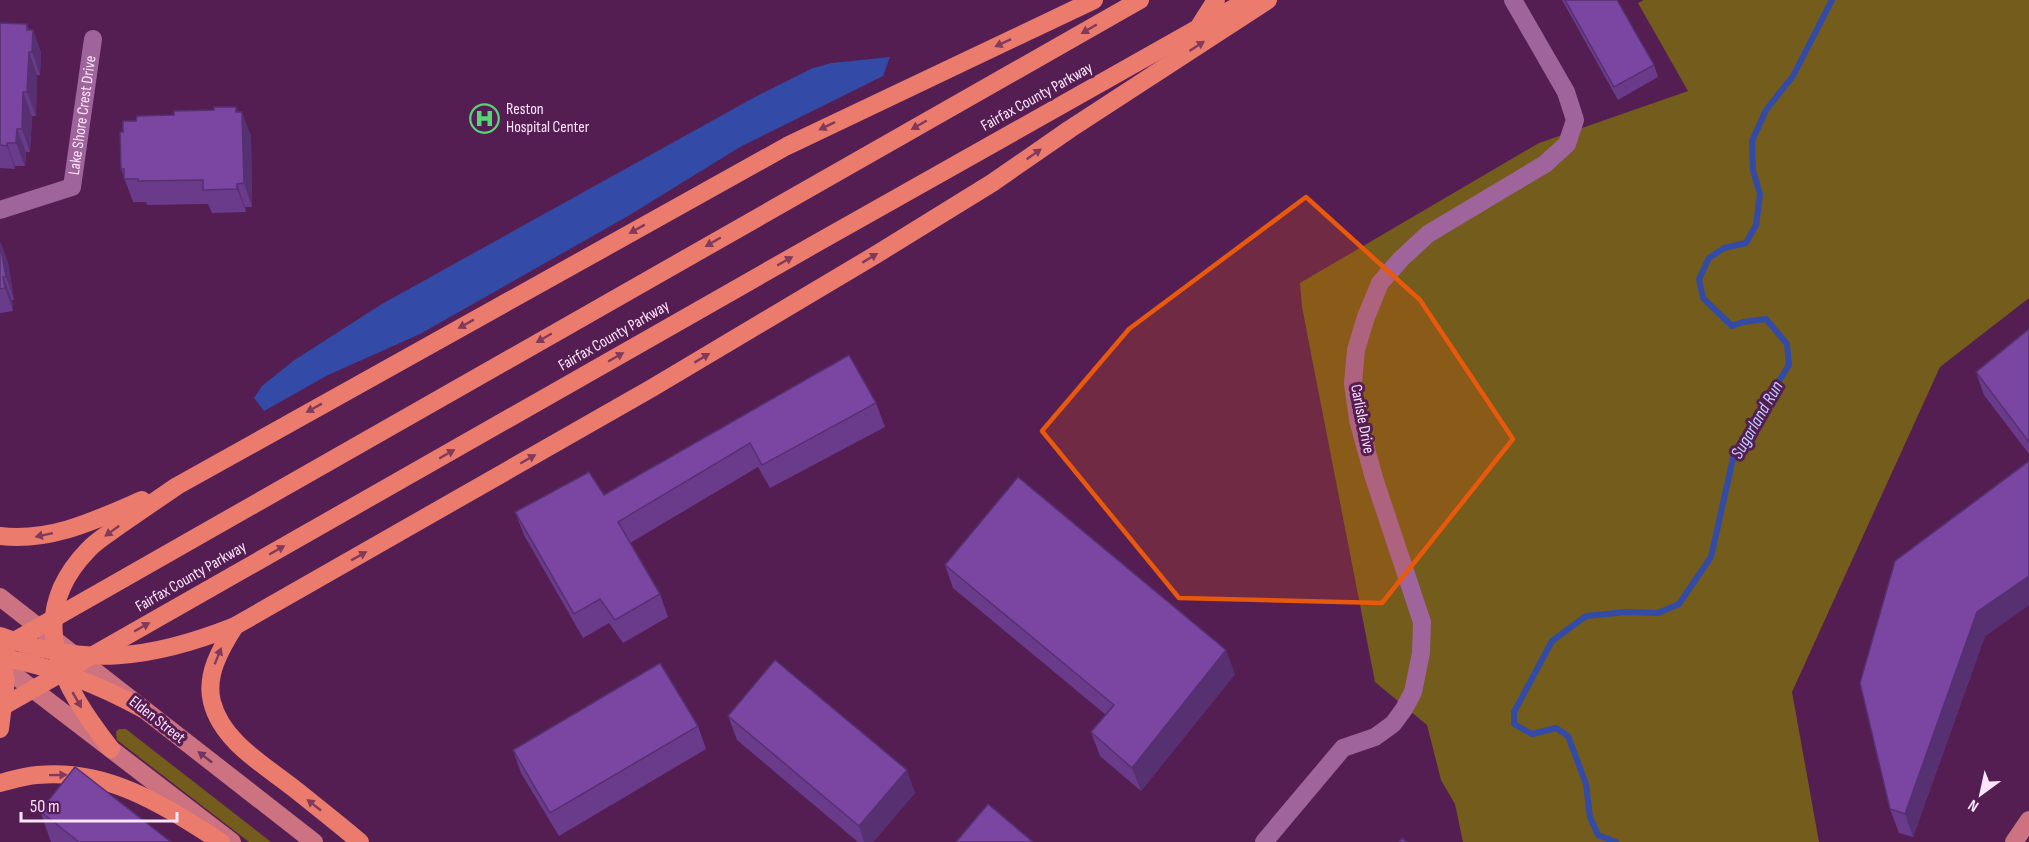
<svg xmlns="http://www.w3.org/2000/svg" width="2029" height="842" viewBox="0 0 2029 842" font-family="'Sofia Sans Condensed',sans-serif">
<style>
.green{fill:#735c1c}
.water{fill:#334ba6}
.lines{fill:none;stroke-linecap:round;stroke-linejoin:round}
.stream{stroke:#334ba6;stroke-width:6}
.minor{stroke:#9f649c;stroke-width:18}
.major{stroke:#cc7280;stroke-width:18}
.highway{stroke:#ea7b6d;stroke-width:18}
.wall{fill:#6a3b8b}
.shaded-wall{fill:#563071}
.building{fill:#7b45a2;stroke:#563071;stroke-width:1.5}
.oneway{fill:#813a5b}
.oneway2{fill:#72335e}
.marked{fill:#e8590c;fill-opacity:0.2;stroke:#e8590c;stroke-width:4.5;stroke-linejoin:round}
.labels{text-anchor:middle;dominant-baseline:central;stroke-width:6;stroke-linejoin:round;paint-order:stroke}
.street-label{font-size:16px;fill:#fee4fc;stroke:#541e53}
.poi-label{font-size:16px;fill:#fee4fc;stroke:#541e53;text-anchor:start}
.water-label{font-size:18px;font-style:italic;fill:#bbceff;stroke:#541e53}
</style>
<rect width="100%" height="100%" fill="#541e53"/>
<g class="green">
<polygon points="1644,0 2029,0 2029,298 1940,367 1792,692 1819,842 1463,842 1455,804 1441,780 1427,725 1375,682 1302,307 1300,283 1539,143 1688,91 1638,3"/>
<polygon points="119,729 126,729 271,842 249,842 117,740 116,732"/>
</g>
<polygon class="water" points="890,57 883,76 740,147 628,216 420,334 328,375 264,411 254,398 262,386 293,361 382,304 755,97 813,68 832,63"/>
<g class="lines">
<polyline class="stream" points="1616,842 1598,835 1590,817 1586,784 1568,736 1556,728 1532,734 1514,724 1514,712 1552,641 1586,616 1626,612 1658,613 1679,604 1711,557 1734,454 1789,365 1787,344 1766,319 1743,322 1732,326 1703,298 1699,279 1709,258 1724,248 1746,243 1756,225 1760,194 1753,171 1752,141 1766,110 1793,76 1832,0"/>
<g class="minor">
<path id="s1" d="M0,210L72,187L93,39"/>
<polyline points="1264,842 1343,748 1375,737 1393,724 1404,709 1413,692 1421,653 1422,622 1374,478 1358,420 1353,383 1356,350 1366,317 1380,283 1401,259 1428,234 1545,164 1567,144 1575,120 1566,92 1513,0"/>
</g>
<g class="major">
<polyline points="0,597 314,842"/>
<polyline points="0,664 232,842"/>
<polyline points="2014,842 2029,820"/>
</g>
<g class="highway">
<polyline points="1200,25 1216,0"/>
<path d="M0,536C51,542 96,520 142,500"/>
<path d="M235,626C221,648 205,675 212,702C222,742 266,766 296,790C317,807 339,824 360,842"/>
<path d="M0,636C85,668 152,659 235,626L652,388L877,254L992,183L1070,129L1268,0"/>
<polyline points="7,645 1140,0"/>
<polyline points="0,650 6,681 0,729"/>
<path d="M0,657C51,666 98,684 143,709"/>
<polyline points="0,708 815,244 1248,0"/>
<path d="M111,749C62,686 22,618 88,550C97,540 110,533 120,525C139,512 158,499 177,486L787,146L1094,0"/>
<path d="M0,783C12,780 24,776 37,775C108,768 163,805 221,842"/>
</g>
</g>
<g class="wall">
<polygon points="1562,0 1617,0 1654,65 1658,77 1618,100"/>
<polygon points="0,23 33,30 41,53 40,75 37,75 36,116 32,116 30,152 26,152 25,166 15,166 15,169 0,168"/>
<polygon points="238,112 251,136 252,207 245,207 246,212 212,213 208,204 147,205 146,202 133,202 121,169 123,132 136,121 174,115"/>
<polygon points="0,241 8,263 14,300 12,300 13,311 0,313"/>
<polygon points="2029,329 2029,454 1984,395 1976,372"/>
<polygon points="849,355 876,403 885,427 770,488 758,467 630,543 660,594 668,617 623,643 609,623 583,638 524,535 515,512 604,495"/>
<polygon points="2029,461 2029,605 1985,636 1913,837 1899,833 1890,809"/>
<polygon points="945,565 1235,674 1141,791 1100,756 1091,732 1106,715 953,588"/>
<polygon points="728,716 915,793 873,842 858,842 737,740"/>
<polygon points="698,726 706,749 559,836 521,773 513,750"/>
<polygon points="40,811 171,842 51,842"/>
</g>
<g class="shaded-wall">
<polygon points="27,24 32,37 33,30 41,53 40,75 32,52 27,30"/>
<polygon points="29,52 37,75 36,116 27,92"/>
<polygon points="23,92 32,116 30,152 22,129"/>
<polygon points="236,107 243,125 242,112 251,136 252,207 244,183"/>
<polygon points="17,129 26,152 25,166 16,143"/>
<polygon points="7,143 15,166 15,169 7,146"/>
<polygon points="237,184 245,207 246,212 237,189"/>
<polygon points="0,241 8,263 14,300 6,277"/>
<polygon points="3,277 12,300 13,311 5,288"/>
<polygon points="2029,576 2029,605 1985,636 1913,837 1905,814 1977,612"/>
<polygon points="1226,650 1235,674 1141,791 1132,768"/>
<polygon points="907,770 915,793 873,842 864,842 859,826"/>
</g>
<g class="building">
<polygon points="1565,0 1617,0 1654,65 1614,87"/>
<polygon points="0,23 27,24 27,30 33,30 32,52 29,52 27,92 23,92 22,129 17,129 16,143 7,143 7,146 0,145"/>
<polygon points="214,107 236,107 236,112 242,112 244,183 237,184 237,189 203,190 203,180 138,181 138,179 124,179 124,169 121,169 120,132 123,132 123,121 136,121 137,116 174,115 174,111 214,110"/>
<polygon points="0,243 6,277 3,277 5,288 0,289"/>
<polygon points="2029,329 2029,442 1976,372"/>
<polygon points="849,355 876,403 762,465 750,443 618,522 660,594 615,620 600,599 574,614 515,512 589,472 604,495"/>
<polygon points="2029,461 2029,576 1977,612 1905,814 1890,809 1860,683 1895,561"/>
<polygon points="1018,477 1226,650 1132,768 1091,732 1114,705 945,565"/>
<polygon points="775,660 907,770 859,826 728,716"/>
<polygon points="660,663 698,726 550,813 513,750"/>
<polygon points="75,767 171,842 79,842 40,811"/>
<polygon points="988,804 1033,842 956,842"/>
<polygon points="1402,838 1407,842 1399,842"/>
</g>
<defs><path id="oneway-solid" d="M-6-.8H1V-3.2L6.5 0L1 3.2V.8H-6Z" transform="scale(1.5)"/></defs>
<g class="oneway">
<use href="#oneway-solid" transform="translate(1089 29) rotate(150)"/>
<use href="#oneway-solid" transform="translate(1003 43) rotate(155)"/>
<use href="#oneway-solid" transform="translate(1197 46) rotate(-33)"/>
<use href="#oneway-solid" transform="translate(919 125) rotate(150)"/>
<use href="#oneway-solid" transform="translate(827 126) rotate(154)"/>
<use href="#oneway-solid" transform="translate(1034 154) rotate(-35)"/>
<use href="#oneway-solid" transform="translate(637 229) rotate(151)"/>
<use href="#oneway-solid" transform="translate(713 242) rotate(150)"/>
<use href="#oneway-solid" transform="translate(870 258) rotate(-31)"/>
<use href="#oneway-solid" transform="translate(785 261) rotate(-30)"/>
<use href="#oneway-solid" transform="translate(466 324) rotate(151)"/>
<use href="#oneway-solid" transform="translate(544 338) rotate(150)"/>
<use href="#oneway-solid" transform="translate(616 357) rotate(-30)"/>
<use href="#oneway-solid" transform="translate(702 358) rotate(-31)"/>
<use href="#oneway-solid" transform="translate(314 408) rotate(151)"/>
<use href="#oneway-solid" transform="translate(447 454) rotate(-30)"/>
<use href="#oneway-solid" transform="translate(528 459) rotate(-30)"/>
<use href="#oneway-solid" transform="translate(112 531) rotate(144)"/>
<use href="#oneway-solid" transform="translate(44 535) rotate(168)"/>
<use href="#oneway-solid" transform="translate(277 550) rotate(-30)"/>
<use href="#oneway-solid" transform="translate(359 556) rotate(-29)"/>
<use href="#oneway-solid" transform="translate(142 627) rotate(-30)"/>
<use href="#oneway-solid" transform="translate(218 656) rotate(-68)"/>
<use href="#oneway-solid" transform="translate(77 700) rotate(60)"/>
<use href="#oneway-solid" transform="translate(58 775) rotate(-1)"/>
<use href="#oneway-solid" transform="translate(314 805) rotate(-142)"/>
</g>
<use class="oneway2" href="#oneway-solid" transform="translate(205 757) rotate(-142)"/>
<path class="marked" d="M1306,197L1420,300L1513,439L1382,603L1179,598L1042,431L1129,329Z"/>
<defs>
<symbol id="hospital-ring" viewBox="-11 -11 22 22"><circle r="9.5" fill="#541e53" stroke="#53d673" stroke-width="1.5"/><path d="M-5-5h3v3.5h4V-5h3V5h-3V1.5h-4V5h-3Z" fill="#53d673"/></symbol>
</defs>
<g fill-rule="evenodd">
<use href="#hospital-ring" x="468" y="102" width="33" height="33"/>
</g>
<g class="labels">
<g class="street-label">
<text transform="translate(1037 97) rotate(-29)">Fairfax County Parkway</text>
<text stroke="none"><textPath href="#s1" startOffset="148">Lake Shore Crest Drive</textPath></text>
<text transform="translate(614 336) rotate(-30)">Fairfax County Parkway</text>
<text transform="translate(1362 419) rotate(79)">Carlisle Drive</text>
<text transform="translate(191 577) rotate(-30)">Fairfax County Parkway</text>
<text transform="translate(157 720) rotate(38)">Elden Street</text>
</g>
<g class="poi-label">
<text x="506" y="109">Reston<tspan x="506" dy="18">Hospital Center</tspan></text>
</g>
<g class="water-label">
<text transform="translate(1757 420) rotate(-60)">Sugarland Run</text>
</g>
</g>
<g transform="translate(1981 794) rotate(213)" stroke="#541e53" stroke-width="4.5" paint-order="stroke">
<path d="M0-4.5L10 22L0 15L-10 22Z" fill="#fee4fc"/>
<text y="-9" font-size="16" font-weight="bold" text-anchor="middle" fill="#fee4fc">N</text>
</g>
<path d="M21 812v9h156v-9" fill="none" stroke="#fee4fc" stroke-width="3"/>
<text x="30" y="812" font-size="18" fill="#fee4fc" stroke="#541e53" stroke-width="4.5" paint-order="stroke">50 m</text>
</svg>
